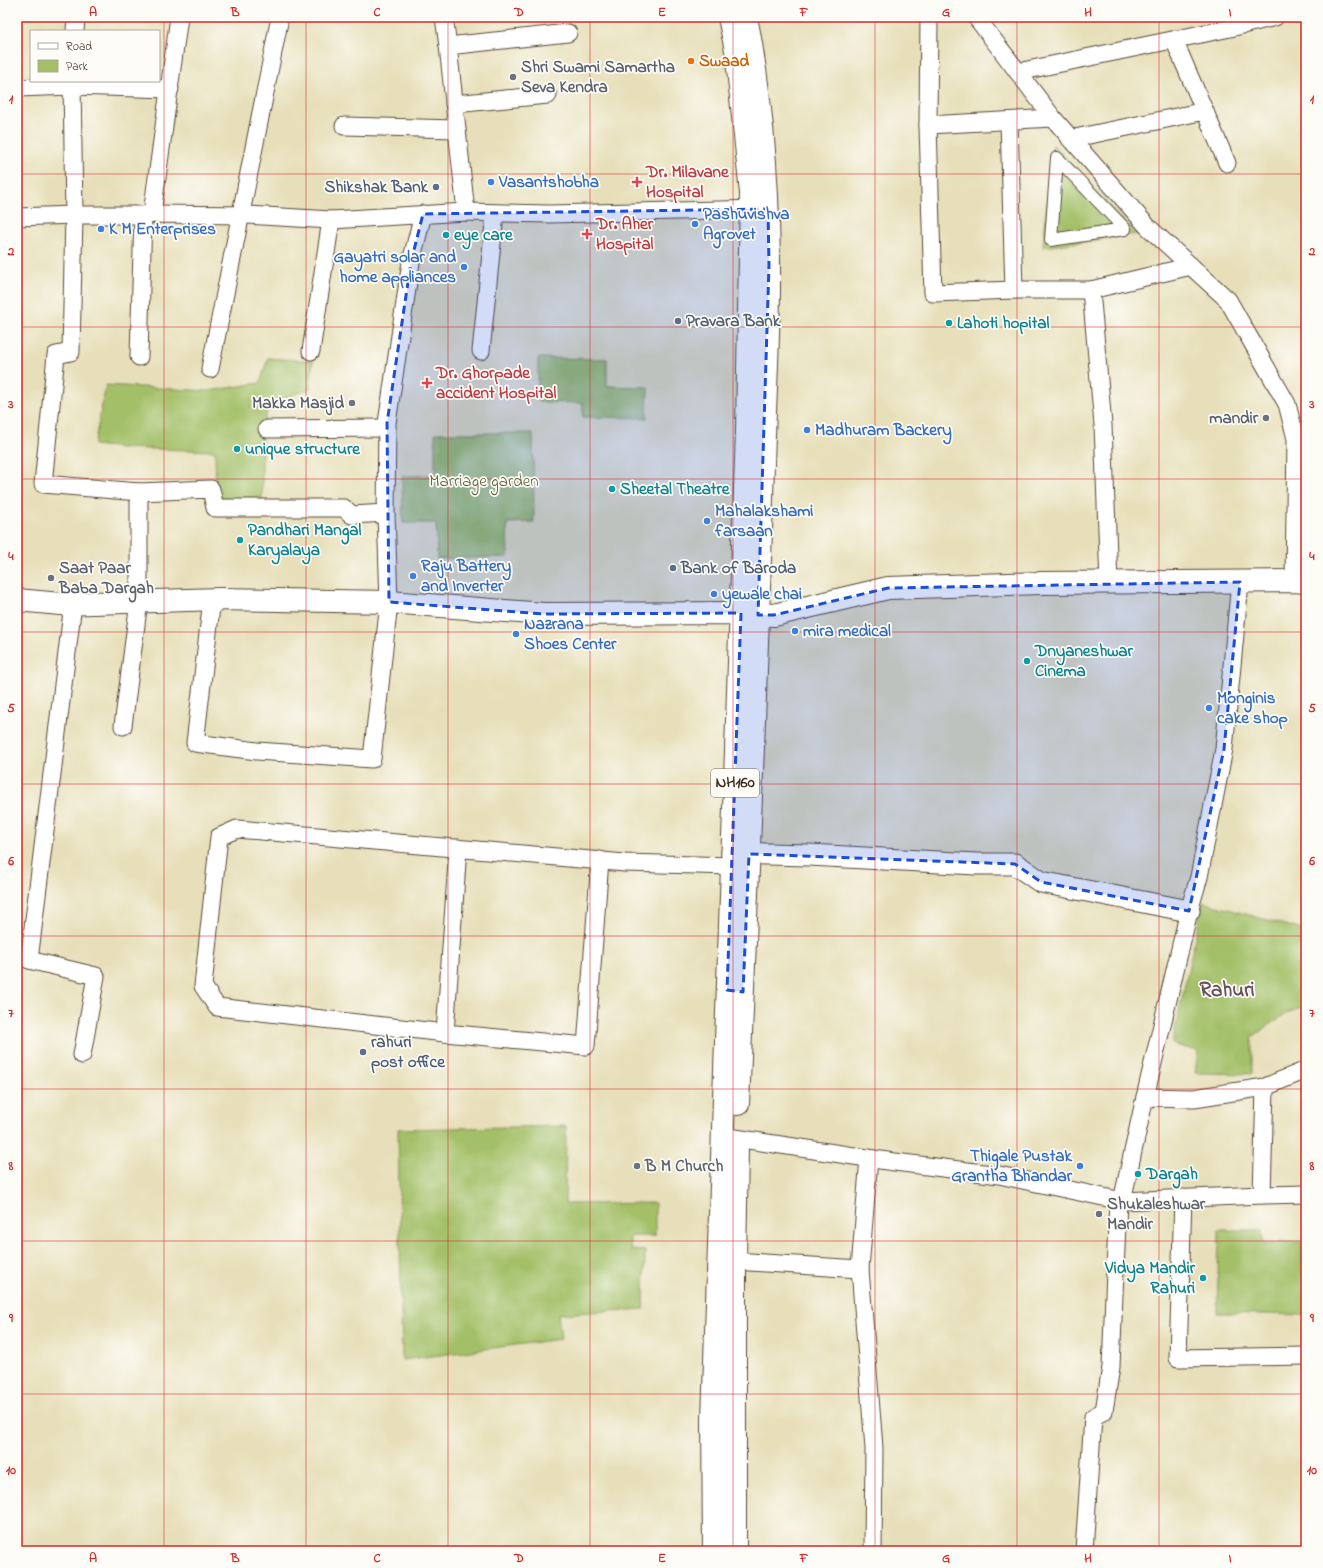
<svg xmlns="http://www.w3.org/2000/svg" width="1323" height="1568" viewBox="0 0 1323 1568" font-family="'Indie Flower',sans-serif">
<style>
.green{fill:#a3c067;stroke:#6f7542}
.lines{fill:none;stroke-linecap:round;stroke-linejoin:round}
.pedestrian-casing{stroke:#554535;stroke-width:14}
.minor-casing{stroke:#554535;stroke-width:19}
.tertiary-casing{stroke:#554535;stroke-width:23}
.secondary-casing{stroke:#554535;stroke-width:24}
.trunk-casing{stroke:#554535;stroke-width:24}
.pedestrian{stroke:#fff;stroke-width:12}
.minor{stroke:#fff;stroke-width:17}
.tertiary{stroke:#fff;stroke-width:21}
.secondary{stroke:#fff;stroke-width:22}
.trunk{stroke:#fff;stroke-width:22}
.marked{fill:#1d4ed8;fill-opacity:0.2;stroke:#1d4ed8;stroke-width:3;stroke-dasharray:8 5;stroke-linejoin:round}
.grid{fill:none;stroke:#d62828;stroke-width:1;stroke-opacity:0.55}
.food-dot{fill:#e8710a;stroke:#fdfcf7;stroke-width:1.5}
.worship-dot{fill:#6b7280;stroke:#fdfcf7;stroke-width:1.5}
.shop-dot{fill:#3f7fe0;stroke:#fdfcf7;stroke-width:1.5}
.health-dot{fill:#e0444e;stroke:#fdfcf7;stroke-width:1.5}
.service-dot{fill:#5c6f8a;stroke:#fdfcf7;stroke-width:1.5}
.culture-dot{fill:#0f9aa8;stroke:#fdfcf7;stroke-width:1.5}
.labels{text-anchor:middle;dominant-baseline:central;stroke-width:3.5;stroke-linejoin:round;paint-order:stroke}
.shield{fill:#fdfcf7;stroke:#75695f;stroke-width:1}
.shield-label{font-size:16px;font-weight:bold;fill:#3b2a1e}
.food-label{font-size:17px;font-weight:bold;fill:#c56008;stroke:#fdfcf7;text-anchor:start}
.worship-label{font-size:17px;font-weight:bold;fill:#5b616d;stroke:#fdfcf7;text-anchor:start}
.health-label{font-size:17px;font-weight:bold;fill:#be3a42;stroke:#fdfcf7;text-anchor:start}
.shop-label{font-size:17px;font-weight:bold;fill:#366cbe;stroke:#fdfcf7;text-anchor:start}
.service-label{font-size:17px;font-weight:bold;fill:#4e5e75;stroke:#fdfcf7;text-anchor:start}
.culture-label{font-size:17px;font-weight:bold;fill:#0d838f;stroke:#fdfcf7;text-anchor:start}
.park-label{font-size:17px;fill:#5f5e38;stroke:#fdfcf7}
.district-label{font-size:21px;font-weight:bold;fill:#694f5e;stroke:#fdfcf7}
.neatline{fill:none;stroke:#d62828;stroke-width:1.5}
.grid-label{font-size:13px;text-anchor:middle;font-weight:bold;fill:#d62828}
</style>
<rect width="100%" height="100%" fill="#fdfcf7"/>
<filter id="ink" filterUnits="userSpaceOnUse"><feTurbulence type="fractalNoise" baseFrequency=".025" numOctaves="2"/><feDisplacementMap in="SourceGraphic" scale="8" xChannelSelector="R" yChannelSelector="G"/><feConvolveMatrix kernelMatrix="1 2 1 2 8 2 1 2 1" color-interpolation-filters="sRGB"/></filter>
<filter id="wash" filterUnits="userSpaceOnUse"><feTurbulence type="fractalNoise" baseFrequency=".012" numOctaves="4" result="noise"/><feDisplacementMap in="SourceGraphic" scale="16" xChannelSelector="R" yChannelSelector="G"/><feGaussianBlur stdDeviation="0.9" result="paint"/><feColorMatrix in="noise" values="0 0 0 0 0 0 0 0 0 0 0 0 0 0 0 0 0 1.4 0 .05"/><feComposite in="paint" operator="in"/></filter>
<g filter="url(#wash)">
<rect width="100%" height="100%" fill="#e7dfb9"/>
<g class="green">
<polygon points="1053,145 1137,234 1043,247"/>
<polygon points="268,358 313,361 310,389 269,403 264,424 262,435 262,504 216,504 215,451 123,448 94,445 106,385 208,391 260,383"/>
<polygon points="538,358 607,359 607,386 648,387 647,418 583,417 583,403 538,402"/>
<polygon points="435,433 533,433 534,522 507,523 508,557 437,559 436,523 403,523 402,476 435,475"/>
<polygon points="1203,902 1306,931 1306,1006 1287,1013 1252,1037 1252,1074 1195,1073 1198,1051 1172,1044"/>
<polygon points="566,1126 565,1204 655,1203 655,1236 630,1236 630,1250 645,1251 644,1309 558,1314 561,1339 402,1360 398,1129"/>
<polygon points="1219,1230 1262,1230 1263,1243 1302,1242 1305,1315 1217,1313"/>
</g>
</g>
<g filter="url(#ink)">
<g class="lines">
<defs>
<polygon id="pedestrian" points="1057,158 1125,229 1051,240"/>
<g id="minor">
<polyline points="444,17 448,46 466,212"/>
<polyline points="929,17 928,125 933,293 1014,290 1091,290 1191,266"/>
<polyline points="976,17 1053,118 1148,227 1228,300 1287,404 1296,439 1294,581"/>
<polyline points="75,31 76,17"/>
<polyline points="1174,40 1227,163"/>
<polyline points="448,46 568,33"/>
<polyline points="1018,72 1230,28 1275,17"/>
<polyline points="72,81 74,215 71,352 56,355 43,484 139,492 211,489 215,508 344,508 352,515 386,513"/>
<polyline points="17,88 72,86 170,89"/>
<polyline points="454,104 548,95"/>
<polyline points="1009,121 1014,290"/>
<polyline points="928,125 1053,118"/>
<polyline points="344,126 456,129"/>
<polyline points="1070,139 1205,111"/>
<polyline points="152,214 179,17"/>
<polyline points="17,217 74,215 143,215 152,214 247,215 331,220 466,212 549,214 762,209"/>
<polyline points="1091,290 1103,425 1109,583"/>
<polyline points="311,351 331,220"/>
<polyline points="481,351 495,214"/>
<polyline points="139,357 143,215"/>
<polyline points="210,369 280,17"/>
<polyline points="267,429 387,428"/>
<polyline points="212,599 195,743 257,751 372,759 389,602 386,513 387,423 411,262 423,214"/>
<polyline points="73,604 29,960 96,976 82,1055"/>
<polyline points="123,726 139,601 139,492"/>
<polyline points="458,848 445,1033 586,1046 600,860"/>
<polyline points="445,1033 217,1007 203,986 219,837 237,829 625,863 732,866"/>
<polyline points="1265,1087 1262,1195 1122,1201 1145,1097 1194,1098 1265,1087 1306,1070"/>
<polyline points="1145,1097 1189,911 1199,877 1224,749 1240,582"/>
<polyline points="722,1136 887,1161 999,1175 1122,1201"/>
<polyline points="1262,1195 1306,1194"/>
<polyline points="1183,1198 1178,1358 1306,1356"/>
<polyline points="735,1261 860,1269 869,1158"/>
<polyline points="860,1269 874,1448 873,1551"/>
<polyline points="1084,1551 1093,1417 1104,1411 1111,1367 1118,1200"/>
</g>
<polyline id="tertiary" points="732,853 809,855 976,864 1015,864 1041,882 1189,911"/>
<polyline id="secondary" points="17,600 61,604 219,599 389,602 544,614 741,613 774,615 888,588 1042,583 1294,581 1306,582"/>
<g id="trunk">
<path d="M738,1104C747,891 757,677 763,464C765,397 770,328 769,262C768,180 762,97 746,17"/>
<polyline points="714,1551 713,1419 747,430 751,193 736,50 729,17"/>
<polyline points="735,1551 735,1261 737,1148"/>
</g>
</defs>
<use href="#pedestrian" class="pedestrian-casing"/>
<use href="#minor" class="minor-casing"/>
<use href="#tertiary" class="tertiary-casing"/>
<use href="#secondary" class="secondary-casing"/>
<use href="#trunk" class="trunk-casing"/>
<use href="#pedestrian" class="pedestrian"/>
<use href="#minor" class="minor"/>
<use href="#tertiary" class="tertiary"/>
<use href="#secondary" class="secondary"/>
<use href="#trunk" class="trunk"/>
</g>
</g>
<path class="marked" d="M768,209L769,265L758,615H774L888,588L1240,582L1224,749L1189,911L1041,882L1015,864L749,854L743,992L727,990L741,613L544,614L389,602L387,423L411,262L423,214Z"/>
<path class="grid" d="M164,17V1551M306,17V1551M448,17V1551M590,17V1551M733,17V1551M875,17V1551M1017,17V1551M1159,17V1551M17,174H1306M17,327H1306M17,479H1306M17,632H1306M17,784H1306M17,936H1306M17,1089H1306M17,1241H1306M17,1394H1306"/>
<circle class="food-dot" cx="691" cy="61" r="4"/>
<g class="worship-dot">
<circle cx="513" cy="77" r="4"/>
<circle cx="352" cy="403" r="4"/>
<circle cx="1266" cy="418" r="4"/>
<circle cx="51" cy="578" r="4"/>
<circle cx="637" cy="1166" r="4"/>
<circle cx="1099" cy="1214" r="4"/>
</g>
<g class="shop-dot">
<circle cx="491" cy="182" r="4"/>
<circle cx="695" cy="224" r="4"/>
<circle cx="101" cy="229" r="4"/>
<circle cx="464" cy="267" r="4"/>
<circle cx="807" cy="430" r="4"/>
<circle cx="707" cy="521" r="4"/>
<circle cx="413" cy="576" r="4"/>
<circle cx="714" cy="594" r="4"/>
<circle cx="795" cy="631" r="4"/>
<circle cx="516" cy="634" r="4"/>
<circle cx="1209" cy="708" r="4"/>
<circle cx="1080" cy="1166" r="4"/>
</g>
<g class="health-dot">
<path d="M635 176h4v4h4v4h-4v4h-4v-4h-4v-4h4z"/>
<path d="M585 228h4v4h4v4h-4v4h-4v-4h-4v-4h4z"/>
<path d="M425 377h4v4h4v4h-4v4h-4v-4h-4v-4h4z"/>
</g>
<g class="service-dot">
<circle cx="436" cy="187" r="4"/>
<circle cx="678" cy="321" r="4"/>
<circle cx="673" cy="568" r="4"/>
<circle cx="363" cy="1052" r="4"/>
</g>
<g class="culture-dot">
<circle cx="446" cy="235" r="4"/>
<circle cx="949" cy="323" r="4"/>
<circle cx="237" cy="449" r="4"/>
<circle cx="612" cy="489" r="4"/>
<circle cx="240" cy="540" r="4"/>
<circle cx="1027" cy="661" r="4"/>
<circle cx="1138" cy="1174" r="4"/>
<circle cx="1203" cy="1278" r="4"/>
</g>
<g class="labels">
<rect class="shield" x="711" y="769" width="48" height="28" rx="3"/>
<g class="shield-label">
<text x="735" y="783">NH160</text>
</g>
<g class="food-label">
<text x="699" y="61">Swaad</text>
</g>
<g class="worship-label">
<text x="521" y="67">Shri Swami Samartha<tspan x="521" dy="20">Seva Kendra</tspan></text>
<text x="344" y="403" text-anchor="end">Makka Masjid</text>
<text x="1258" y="418" text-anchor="end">mandir</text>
<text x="59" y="568">Saat Paar<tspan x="59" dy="20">Baba Dargah</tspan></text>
<text x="645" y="1166">B M Church</text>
<text x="1107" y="1204">Shukaleshwar<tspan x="1107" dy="20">Mandir</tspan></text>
</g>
<g class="health-label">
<text x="646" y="172">Dr. Milavane<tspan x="646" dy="20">Hospital</tspan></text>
<text x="596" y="224">Dr. Aher<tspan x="596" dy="20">Hospital</tspan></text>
<text x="436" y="373">Dr. Ghorpade<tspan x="436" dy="20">accident Hospital</tspan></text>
</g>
<g class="shop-label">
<text x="499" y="182">Vasantshobha</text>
<text x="703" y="214">Pashuvishva<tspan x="703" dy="20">Agrovet</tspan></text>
<text x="109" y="229">K M Enterprises</text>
<text x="456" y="257" text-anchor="end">Gayatri solar and<tspan x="456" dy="20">home appliances</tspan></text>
<text x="815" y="430">Madhuram Backery</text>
<text x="715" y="511">Mahalakshami<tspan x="715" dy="20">farsaan</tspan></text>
<text x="421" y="566">Raju Battery<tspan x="421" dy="20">and Inverter</tspan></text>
<text x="722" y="594">yewale chai</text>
<text x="524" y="624">Nazrana<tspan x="524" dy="20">Shoes Center</tspan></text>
<text x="803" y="631">mira medical</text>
<text x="1217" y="698">Monginis<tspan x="1217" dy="20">cake shop</tspan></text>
<text x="1072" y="1156" text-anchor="end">Thigale Pustak<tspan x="1072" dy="20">Grantha Bhandar</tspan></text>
</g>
<g class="service-label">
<text x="428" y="187" text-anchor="end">Shikshak Bank</text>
<text x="686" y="321">Pravara Bank</text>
<text x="681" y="568">Bank of Baroda</text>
<text x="371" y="1042">rahuri<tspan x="371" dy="20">post office</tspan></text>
</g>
<g class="culture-label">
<text x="454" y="235">eye care</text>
<text x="957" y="323">Lahoti hopital</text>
<text x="245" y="449">unique structure</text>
<text x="620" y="489">Sheetal Theatre</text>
<text x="248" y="530">Pandhari Mangal<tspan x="248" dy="20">Karyalaya</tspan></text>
<text x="1035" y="651">Dnyaneshwar<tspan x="1035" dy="20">Cinema</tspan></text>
<text x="1146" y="1174">Dargah</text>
<text x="1195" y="1268" text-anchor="end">Vidya Mandir<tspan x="1195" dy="20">Rahuri</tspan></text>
</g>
<g class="park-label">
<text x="484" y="481">Marriage garden</text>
</g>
<g class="district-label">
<text x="1227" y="991">Rahuri</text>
</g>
</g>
<rect width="1323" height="1568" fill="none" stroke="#fdfcf7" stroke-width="44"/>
<rect x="30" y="30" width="130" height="52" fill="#fdfcf7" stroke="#afa8a0"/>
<rect x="38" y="43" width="20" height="6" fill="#ffffff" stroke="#afa8a0"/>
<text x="66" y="50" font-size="12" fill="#3b2a1e">Road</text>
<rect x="38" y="60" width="20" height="12" fill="#a3c067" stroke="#afa8a0"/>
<text x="66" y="70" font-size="12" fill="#3b2a1e">Park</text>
<rect x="22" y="22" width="1279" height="1524" class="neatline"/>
<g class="grid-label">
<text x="93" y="16">A</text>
<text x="235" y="16">B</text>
<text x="377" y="16">C</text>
<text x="519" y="16">D</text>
<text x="662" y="16">E</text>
<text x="804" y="16">F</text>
<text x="946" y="16">G</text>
<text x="1088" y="16">H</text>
<text x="1230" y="16">I</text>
<text x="11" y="103">1</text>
<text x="1312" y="103">1</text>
<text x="11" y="255">2</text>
<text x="1312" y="255">2</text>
<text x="11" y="408">3</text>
<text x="1312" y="408">3</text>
<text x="11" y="560">4</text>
<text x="1312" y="560">4</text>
<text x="11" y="712">5</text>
<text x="1312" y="712">5</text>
<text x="11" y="865">6</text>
<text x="1312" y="865">6</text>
<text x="11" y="1017">7</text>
<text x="1312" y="1017">7</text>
<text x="11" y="1170">8</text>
<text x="1312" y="1170">8</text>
<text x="11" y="1322">9</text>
<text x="1312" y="1322">9</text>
<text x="11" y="1474">10</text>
<text x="1312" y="1474">10</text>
<text x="93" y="1562">A</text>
<text x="235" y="1562">B</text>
<text x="377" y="1562">C</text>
<text x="519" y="1562">D</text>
<text x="662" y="1562">E</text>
<text x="804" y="1562">F</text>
<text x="946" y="1562">G</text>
<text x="1088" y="1562">H</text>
<text x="1230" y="1562">I</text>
</g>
</svg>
